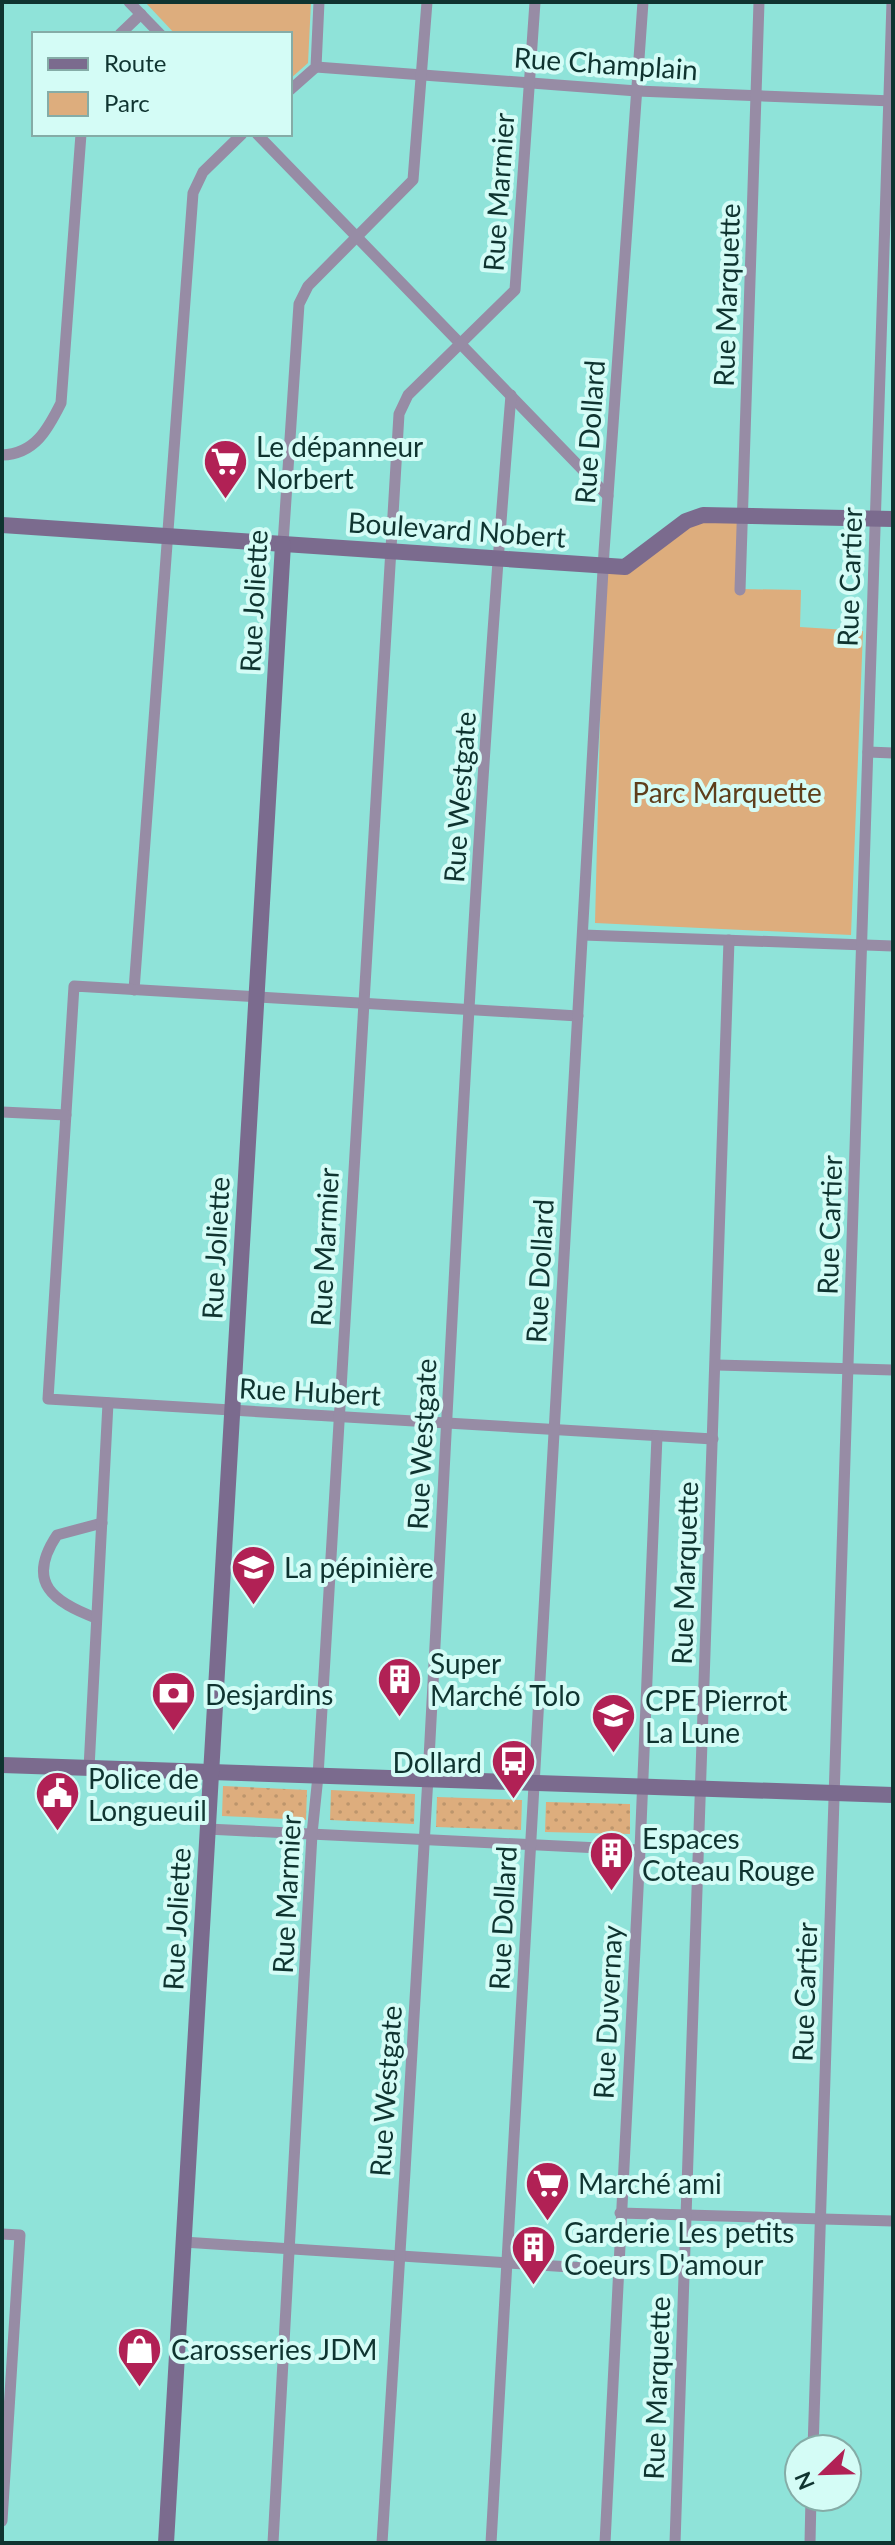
<svg xmlns="http://www.w3.org/2000/svg" width="895" height="2545" viewBox="0 0 895 2545" font-family="Lato,sans-serif">
<style>
.grass{fill:url(#grass-dots)}
.green{fill:#ddad7d}
.lines{fill:none;stroke-linecap:round;stroke-linejoin:round}
.street{stroke:#978ca5;stroke-width:11}
.secondary{stroke:#7b6b8e;stroke-width:16}
.labels{text-anchor:middle;dominant-baseline:central;stroke-width:8;stroke-linejoin:round;paint-order:stroke}
.street-label{font-size:28px;fill:#0f3430;stroke:#d4fcf6}
.poi-label{font-size:28px;fill:#0f3430;stroke:#d4fcf6;text-anchor:start}
.park-label{font-size:28px;fill:#5e3e1b;stroke:#d4fcf6}
</style>
<defs>
<pattern id="grass-dots" width="8" height="8" patternUnits="userSpaceOnUse" patternTransform="scale(2)"><rect width="8" height="8" fill="#ddad7d"/><path d="M2 2h.1M6 6h.1" fill="none" stroke="#bc956c" stroke-width="1.8" stroke-linecap="round"/></pattern>
</defs>
<rect width="100%" height="100%" fill="#8fe3d9"/>
<g class="grass">
<polygon points="223,1786 307,1790 306,1820 222,1816"/>
<polygon points="331,1790 415,1794 414,1824 330,1820"/>
<polygon points="437,1797 522,1800 521,1830 436,1827"/>
<polygon points="546,1802 630,1804 630,1834 545,1832"/>
</g>
<g class="green">
<polygon points="145,2 311,2 308,63 290,79 290,34 175,34"/>
<polygon points="720,514 744,514 741,589 801,590 800,627 863,631 851,935 595,923 604,565 631,567 681,529"/>
</g>
<g class="lines">
<g class="street">
<polyline points="129,2 160,34"/>
<polyline points="120,34 141,14"/>
<polyline points="316,67 637,91 893,101"/>
<polyline points="290,90 316,67 319,2"/>
<polyline points="257,134 608,496"/>
<path d="M2,455C35,454 48,429 61,403L81,134"/>
<polyline points="283,544 299,304 308,286 413,180 427,2"/>
<polyline points="740,590 759,2"/>
<polyline points="868,752 893,753"/>
<polyline points="583,935 893,946"/>
<polyline points="134,990 193,193 203,172 242,134"/>
<polyline points="578,1016 74,986 48,1399 713,1439"/>
<polyline points="2,1112 66,1115"/>
<polyline points="716,1365 893,1370"/>
<path d="M96,1618C54,1602 25,1583 57,1535L102,1523"/>
<polyline points="89,1768 108,1403"/>
<polyline points="207,1829 640,1850"/>
<polyline points="620,2213 893,2221"/>
<polyline points="2,2234 20,2235 2,2521"/>
<polyline points="183,2242 617,2270"/>
<polyline points="813,2449 892,2"/>
<polyline points="273,2543 312,1834 318,1776 399,414 408,395 515,290 535,2"/>
<path d="M382,2543C397,2288 415,2032 428,1777C453,1316 473,855 511,395"/>
<polyline points="491,2543 604,552 643,2"/>
<polyline points="605,2543 640,1850 657,1436"/>
<polyline points="675,2543 729,940"/>
<polyline points="810,2543 811,2497"/>
</g>
<g class="secondary">
<polyline points="2,525 625,567 686,521 703,515 893,519"/>
<polyline points="2,1765 893,1795"/>
<polyline points="166,2543 283,544"/>
</g>
</g>
<defs>
<symbol id="supermarket-pin" viewBox="-11 -11 22 30"><path d="M0 17L-7.5 6A9.5 9.5 0 1 1 7.5 6Z" fill="#b12155" stroke="#d4fcf6"/><path d="M-6-5.5h2.5l.6 2H6L4.5 2H-2.5L-4.4-4H-6ZM-1.5 3.2a1.3 1.3 0 1 0 .1 0ZM3 3.2a1.3 1.3 0 1 0 .1 0Z" fill="#fff"/></symbol>
<symbol id="school-pin" viewBox="-11 -11 22 30"><path d="M0 17L-7.5 6A9.5 9.5 0 1 1 7.5 6Z" fill="#b12155" stroke="#d4fcf6"/><path d="M0-5L7-2L0 1L-7-2ZM-4 1L0 2.5L4 1V4Q0 6-4 4Z" fill="#fff"/></symbol>
<symbol id="building-pin" viewBox="-11 -11 22 30"><path d="M0 17L-7.5 6A9.5 9.5 0 1 1 7.5 6Z" fill="#b12155" stroke="#d4fcf6"/><path d="M-4-6H4V6H1V3H-1V6H-4ZM-2.5-4.3h1.7v1.8h-1.7ZM.8-4.3h1.7v1.8H.8ZM-2.5-1h1.7V.8h-1.7ZM.8-1h1.7V.8H.8Z" fill="#fff"/></symbol>
<symbol id="bank-pin" viewBox="-11 -11 22 30"><path d="M0 17L-7.5 6A9.5 9.5 0 1 1 7.5 6Z" fill="#b12155" stroke="#d4fcf6"/><path d="M-6-4H6V4H-6ZM0-2.3a2.3 2.3 0 1 0 0 4.6a2.3 2.3 0 1 0 0-4.6Z" fill="#fff"/></symbol>
<symbol id="bus-pin" viewBox="-11 -11 22 30"><path d="M0 17L-7.5 6A9.5 9.5 0 1 1 7.5 6Z" fill="#b12155" stroke="#d4fcf6"/><path d="M-5-6H5V4H4V6H2V4H-2V6H-4V4H-5ZM-3.5-4V0h7V-4ZM-3.5 1.2v1.5H-2V1.2ZM2 1.2v1.5H3.5V1.2Z" fill="#fff"/></symbol>
<symbol id="civic-pin" viewBox="-11 -11 22 30"><path d="M0 17L-7.5 6A9.5 9.5 0 1 1 7.5 6Z" fill="#b12155" stroke="#d4fcf6"/><path d="M-.6-6.5H3V-4.5H.6V-3L4-1V1h2V6H-6V1h2V-1L-.6-3ZM-1.2 2.5V6h2.4V2.5Z" fill="#fff"/></symbol>
<symbol id="shop-pin" viewBox="-11 -11 22 30"><path d="M0 17L-7.5 6A9.5 9.5 0 1 1 7.5 6Z" fill="#b12155" stroke="#d4fcf6"/><path d="M-5-2.5h2.3a2.7 3.5 0 0 1 5.4 0H5L5.5 6h-11ZM-1.5-2.5h3a1.5 2.3 0 0 0-3 0Z" fill="#fff"/></symbol>
</defs>
<g fill-rule="evenodd">
<use href="#supermarket-pin" x="200" y="436" width="51" height="69"/>
<use href="#school-pin" x="228" y="1542" width="51" height="69"/>
<use href="#building-pin" x="374" y="1654" width="51" height="69"/>
<use href="#bank-pin" x="148" y="1668" width="51" height="69"/>
<use href="#school-pin" x="588" y="1690" width="51" height="69"/>
<use href="#bus-pin" x="488" y="1736" width="51" height="69"/>
<use href="#civic-pin" x="32" y="1768" width="51" height="69"/>
<use href="#building-pin" x="586" y="1828" width="51" height="69"/>
<use href="#supermarket-pin" x="522" y="2158" width="51" height="69"/>
<use href="#building-pin" x="508" y="2222" width="51" height="69"/>
<use href="#shop-pin" x="114" y="2324" width="51" height="69"/>
</g>
<g class="labels">
<g class="street-label">
<text transform="translate(606 63) rotate(4)">Rue Champlain</text>
<text transform="translate(498 192) rotate(-86)">Rue Marmier</text>
<text transform="translate(726 295) rotate(-88)">Rue Marquette</text>
<text transform="translate(589 432) rotate(-86)">Rue Dollard</text>
<text transform="translate(457 529) rotate(4)">Boulevard Nobert</text>
<text transform="translate(849 577) rotate(-88)">Rue Cartier</text>
<text transform="translate(253 601) rotate(-87)">Rue Joliette</text>
<text transform="translate(459 797) rotate(-86)">Rue Westgate</text>
<text transform="translate(829 1225) rotate(-88)">Rue Cartier</text>
<text transform="translate(324 1247) rotate(-87)">Rue Marmier</text>
<text transform="translate(215 1248) rotate(-87)">Rue Joliette</text>
<text transform="translate(539 1271) rotate(-87)">Rue Dollard</text>
<text transform="translate(310 1391) rotate(3)">Rue Hubert</text>
<text transform="translate(421 1444) rotate(-87)">Rue Westgate</text>
<text transform="translate(684 1573) rotate(-88)">Rue Marquette</text>
<text transform="translate(286 1894) rotate(-87)">Rue Marmier</text>
<text transform="translate(502 1918) rotate(-87)">Rue Dollard</text>
<text transform="translate(176 1919) rotate(-87)">Rue Joliette</text>
<text transform="translate(804 1992) rotate(-88)">Rue Cartier</text>
<text transform="translate(607 2012) rotate(-87)">Rue Duvernay</text>
<text transform="translate(385 2091) rotate(-86)">Rue Westgate</text>
<text transform="translate(656 2388) rotate(-88)">Rue Marquette</text>
</g>
<g class="poi-label">
<text x="256" y="446">Le dépanneur<tspan x="256" dy="32">Norbert</tspan></text>
<text x="284" y="1567">La pépinière</text>
<text x="430" y="1663">Super<tspan x="430" dy="32">Marché Tolo</tspan></text>
<text x="205" y="1694">Desjardins</text>
<text x="645" y="1700">CPE Pierrot<tspan x="645" dy="32">La Lune</tspan></text>
<text x="482" y="1762" text-anchor="end">Dollard</text>
<text x="88" y="1778">Police de<tspan x="88" dy="32">Longueuil</tspan></text>
<text x="642" y="1838">Espaces<tspan x="642" dy="32">Coteau Rouge</tspan></text>
<text x="578" y="2183">Marché ami</text>
<text x="564" y="2232">Garderie Les petits<tspan x="564" dy="32">Coeurs D'amour</tspan></text>
<text x="171" y="2349">Carosseries JDM</text>
</g>
<g class="park-label">
<text x="727" y="792">Parc Marquette</text>
</g>
</g>
<rect width="895" height="2545" fill="none" stroke="#0f3430" stroke-width="8"/>
<rect x="32" y="32" width="260" height="104" fill="#d4fcf6" stroke="#85aca7" stroke-width="2"/>
<rect x="48" y="58" width="40" height="12" fill="#7b6b8e" stroke="#85aca7" stroke-width="2"/>
<text x="104" y="72" font-size="24" fill="#0f3430">Route</text>
<rect x="48" y="92" width="40" height="24" fill="#ddad7d" stroke="#85aca7" stroke-width="2"/>
<text x="104" y="112" font-size="24" fill="#0f3430">Parc</text>
<g transform="translate(823 2473) rotate(247)"><circle r="38" fill="#d4fcf6" stroke="#85aca7" stroke-width="2"/>
<path d="M0-6L14 30L0 20L-14 30Z" fill="#b12155"/>
<text y="-12" font-size="22" font-weight="bold" text-anchor="middle" fill="#0f3430">N</text>
</g>
</svg>
